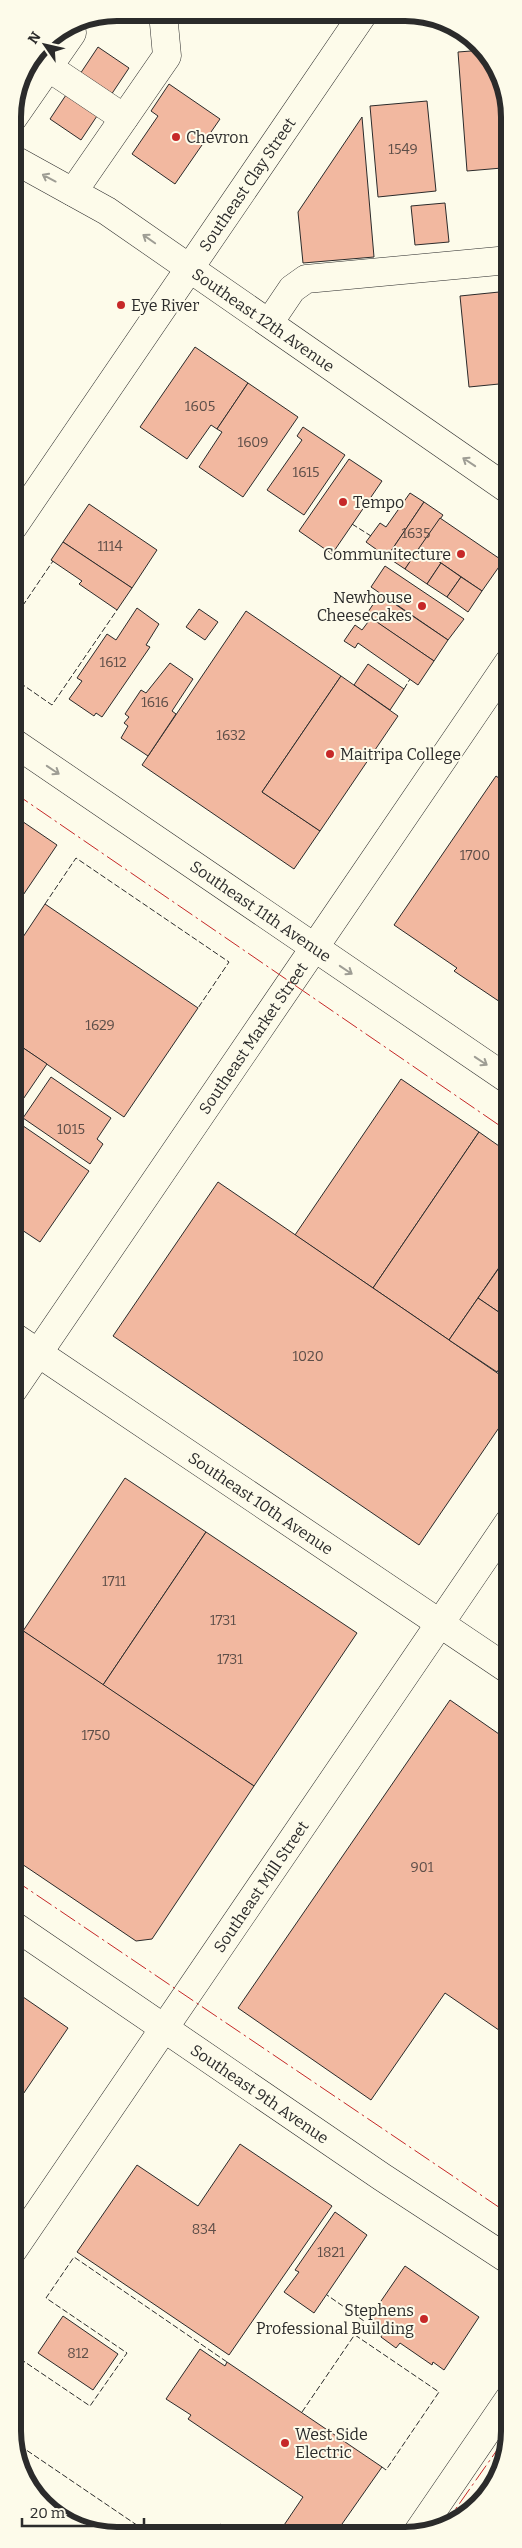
<svg xmlns="http://www.w3.org/2000/svg" width="522" height="2548" viewBox="0 0 522 2548" font-family="Bitter,serif">
<style>
.building{fill:#f2b8a0;stroke:#2b2b2b}
.lines{fill:none;stroke-linecap:round;stroke-linejoin:round}
.minor-casing{stroke:#2b2b2b;stroke-width:29}
.major-casing{stroke:#2b2b2b;stroke-width:29}
.minor{stroke:#fdfbea;stroke-width:28}
.major{stroke:#fdfbea;stroke-width:28}
.fence{stroke:#2b2b2b;stroke-width:1;stroke-dasharray:6 2.5;stroke-linecap:butt}
.power{stroke:#c62828;stroke-width:1;stroke-dasharray:18 4 2.5 4;stroke-linecap:butt}
.oneway{stroke:#9e9d94}
.poi-dot{fill:#c62828;stroke:#fdfbea;stroke-width:2}
.labels{text-anchor:middle;dominant-baseline:central;stroke-width:4;stroke-linejoin:round;paint-order:stroke}
.number-label{font-size:14px;fill:#5d4e48}
.poi-label{font-size:16px;fill:#2b2b2b;stroke:#fdfbea;text-anchor:start}
.street-label{font-size:16px;fill:#2b2b2b;stroke:#fdfbea}
.rim{fill:none;stroke:#2b2b2b;stroke-width:6}
</style>
<rect width="100%" height="100%" fill="#fdfbea"/>
<g class="building">
<polygon points="98,47 129,68 81,140 50,119"/>
<polygon points="484,50 509,104 509,149 501,150 502,168 467,171 458,52"/>
<polygon points="169,84 220,119 175,184 132,154 158,116 151,111"/>
<polygon points="427,101 436,191 378,197 370,106"/>
<polygon points="362,117 374,257 303,263 298,212"/>
<polygon points="445,203 449,242 415,245 411,206"/>
<polygon points="509,291 509,383 469,387 460,296"/>
<polygon points="195,347 248,383 217,429 211,425 187,459 140,427"/>
<polygon points="248,383 298,417 243,497 199,467 222,432 217,429"/>
<polygon points="303,427 345,455 304,515 267,490 302,440 297,436"/>
<polygon points="349,459 382,481 332,554 299,531"/>
<polygon points="410,493 424,502 387,557 366,542 380,523 386,527"/>
<polygon points="424,502 443,515 405,569 387,557"/>
<polygon points="89,504 157,550 132,588 63,542"/>
<polygon points="440,518 503,561 482,591 419,548"/>
<polygon points="63,542 132,588 117,610 79,584 82,581 51,560"/>
<polygon points="419,548 441,563 427,584 405,569"/>
<polygon points="441,563 461,577 447,597 427,584"/>
<polygon points="385,566 464,619 448,640 371,587"/>
<polygon points="461,577 482,591 468,612 447,597"/>
<polygon points="380,594 448,640 434,661 366,615"/>
<polygon points="137,608 159,624 146,645 150,647 102,717 96,713 94,716 69,699 82,681 77,678 107,634 116,640"/>
<polygon points="199,609 218,622 205,640 186,627"/>
<polygon points="246,611 341,676 262,792 320,831 294,869 142,765"/>
<polygon points="371,618 434,661 418,685 358,643 355,648 344,641 355,625 362,630"/>
<polygon points="170,663 193,679 172,711 176,714 148,756 121,738 128,726 124,723 129,717 125,714 141,690 146,693"/>
<polygon points="368,664 404,689 390,710 354,685"/>
<polygon points="341,676 398,716 320,831 262,792"/>
<polygon points="496,776 509,785 509,1008 454,971 457,968 394,925"/>
<polygon points="13,815 57,845 13,910"/>
<polygon points="45,904 198,1008 124,1117 13,1041 13,952"/>
<polygon points="13,1041 47,1064 13,1114"/>
<polygon points="51,1077 111,1118 97,1139 103,1144 90,1164 23,1118"/>
<polygon points="401,1079 479,1132 373,1288 295,1235"/>
<polygon points="13,1119 89,1171 40,1242 13,1224"/>
<polygon points="479,1132 509,1153 509,1253 449,1340 373,1288"/>
<polygon points="218,1182 509,1381 509,1413 419,1545 113,1336"/>
<polygon points="506,1258 509,1260 509,1319 478,1298"/>
<polygon points="478,1298 509,1319 509,1354 497,1372 449,1340"/>
<polygon points="125,1478 206,1532 103,1685 23,1631"/>
<polygon points="206,1532 357,1633 254,1786 103,1685"/>
<polygon points="13,1624 254,1786 152,1939 136,1941 13,1858"/>
<polygon points="450,1700 509,1741 509,2037 445,1993 371,2100 238,2008"/>
<polygon points="13,1990 68,2028 13,2109"/>
<polygon points="240,2144 332,2206 229,2355 77,2252 137,2165 198,2206"/>
<polygon points="335,2212 367,2235 314,2313 284,2292 299,2272 295,2270"/>
<polygon points="405,2266 479,2317 444,2370 433,2362 432,2365 400,2343 396,2348 381,2337 384,2331 368,2320"/>
<polygon points="63,2316 118,2354 93,2390 38,2353"/>
<polygon points="200,2349 225,2366 227,2362 382,2467 335,2534 278,2534 303,2497 188,2419 191,2415 166,2399"/>
<polygon points="220,2524 234,2534 213,2534"/>
</g>
<g class="lines">
<defs>
<g id="minor">
<polyline points="48,67 124,118"/>
<polyline points="13,118 72,33 71,25"/>
<polyline points="73,192 167,56 163,13"/>
<polyline points="269,323 292,289 306,279 509,260"/>
<path id="s1" d="M13,527L363,14"/>
<path id="s2" d="M13,1336L509,1670"/>
<path id="s3" d="M13,1390L509,662"/>
<path id="s4" d="M13,1925L382,2177L509,2260"/>
<path id="s5" d="M13,2250L509,1522"/>
<polyline points="416,2535 509,2399"/>
</g>
<g id="major">
<path id="s6" d="M13,159L107,211L509,490"/>
<path id="s7" d="M13,742L509,1080"/>
</g>
</defs>
<use href="#minor" class="minor-casing"/>
<use href="#major" class="major-casing"/>
<use href="#minor" class="minor"/>
<use href="#major" class="major"/>
<g class="fence">
<polyline points="352,524 371,536"/>
<polyline points="13,620 53,561"/>
<polyline points="13,678 52,705 117,610"/>
<polyline points="404,689 410,679"/>
<polyline points="45,904 76,858 229,962 198,1008"/>
<polyline points="355,2335 439,2392 386,2470 382,2467"/>
<polyline points="13,2354 90,2406 127,2353 46,2298 74,2257 227,2362"/>
<polyline points="302,2412 364,2321 327,2295"/>
<polyline points="13,2441 150,2534"/>
</g>
<g class="power">
<polyline points="13,792 509,1132"/>
<polyline points="13,1879 509,2214"/>
<polyline points="443,2527 509,2433"/>
</g>
</g>
<defs><path id="oneway-shaft" d="M-6 0H5M1.5-3L5.5 0L1.5 3" fill="none" stroke-width="1.6" stroke-linecap="round" stroke-linejoin="round" transform="scale(1.25)"/></defs>
<g class="oneway">
<use href="#oneway-shaft" transform="translate(49 178) rotate(-152)"/>
<use href="#oneway-shaft" transform="translate(149 239) rotate(-145)"/>
<use href="#oneway-shaft" transform="translate(469 462) rotate(-146)"/>
<use href="#oneway-shaft" transform="translate(53 770) rotate(34)"/>
<use href="#oneway-shaft" transform="translate(346 970) rotate(34)"/>
<use href="#oneway-shaft" transform="translate(481 1061) rotate(34)"/>
</g>
<g class="poi-dot">
<circle cx="176" cy="137" r="5"/>
<circle cx="121" cy="305" r="5"/>
<circle cx="343" cy="502" r="5"/>
<circle cx="461" cy="554" r="5"/>
<circle cx="422" cy="606" r="5"/>
<circle cx="330" cy="754" r="5"/>
<circle cx="424" cy="2319" r="5"/>
<circle cx="285" cy="2443" r="5"/>
</g>
<g class="labels">
<g class="number-label">
<text x="403" y="149">1549</text>
<text x="200" y="406">1605</text>
<text x="253" y="442">1609</text>
<text x="306" y="472">1615</text>
<text x="416" y="533">1635</text>
<text x="110" y="546">1114</text>
<text x="113" y="662">1612</text>
<text x="155" y="702">1616</text>
<text x="231" y="735">1632</text>
<text x="475" y="855">1700</text>
<text x="100" y="1025">1629</text>
<text x="71" y="1129">1015</text>
<text x="308" y="1356">1020</text>
<text x="114" y="1581">1711</text>
<text x="223" y="1620">1731</text>
<text x="230" y="1659">1731</text>
<text x="96" y="1735">1750</text>
<text x="422" y="1867">901</text>
<text x="204" y="2229">834</text>
<text x="331" y="2252">1821</text>
<text x="78" y="2353">812</text>
</g>
<g class="poi-label">
<text x="186" y="137">Chevron</text>
<text x="131" y="305">Eye River</text>
<text x="353" y="502">Tempo</text>
<text x="451" y="554" text-anchor="end">Communitecture</text>
<text x="412" y="597" text-anchor="end">Newhouse<tspan x="412" dy="18">Cheesecakes</tspan></text>
<text x="340" y="754">Maitripa College</text>
<text x="414" y="2310" text-anchor="end">Stephens<tspan x="414" dy="18">Professional Building</tspan></text>
<text x="295" y="2434">West Side<tspan x="295" dy="18">Electric</tspan></text>
</g>
<g class="street-label">
<text stroke="none"><textPath href="#s1" startOffset="415">Southeast Clay Street</textPath></text>
<text stroke="none"><textPath href="#s6" startOffset="298">Southeast 12th Avenue</textPath></text>
<text stroke="none"><textPath href="#s7" startOffset="300">Southeast 11th Avenue</textPath></text>
<text stroke="none"><textPath href="#s3" startOffset="426">Southeast Market Street</textPath></text>
<text stroke="none"><textPath href="#s2" startOffset="299">Southeast 10th Avenue</textPath></text>
<text stroke="none"><textPath href="#s5" startOffset="440">Southeast Mill Street</textPath></text>
<text stroke="none"><textPath href="#s4" startOffset="299">Southeast 9th Avenue</textPath></text>
</g>
</g>
<path d="M0 0H522V2548H0ZM117 21H405A96 96 0 0 1 501 117V2431A96 96 0 0 1 405 2527H117A96 96 0 0 1 21 2431V117A96 96 0 0 1 117 21Z" fill="#fdfbea" fill-rule="evenodd"/>
<path class="rim" d="M117 21H405A96 96 0 0 1 501 117V2431A96 96 0 0 1 405 2527H117A96 96 0 0 1 21 2431V117A96 96 0 0 1 117 21Z"/>
<g transform="translate(45 45) rotate(304)" stroke="#fdfbea" stroke-width="4" paint-order="stroke">
<path d="M0-4L9 19L0 12L-9 19Z" fill="#2b2b2b"/>
<text y="-8" font-size="14" font-weight="bold" text-anchor="middle" fill="#2b2b2b">N</text>
</g>
<path d="M22 2518v8h122v-8" fill="none" stroke="#2b2b2b" stroke-width="2.5"/>
<text x="30" y="2518" font-size="15" fill="#2b2b2b" stroke="#fdfbea" stroke-width="4" paint-order="stroke">20 m</text>
</svg>
